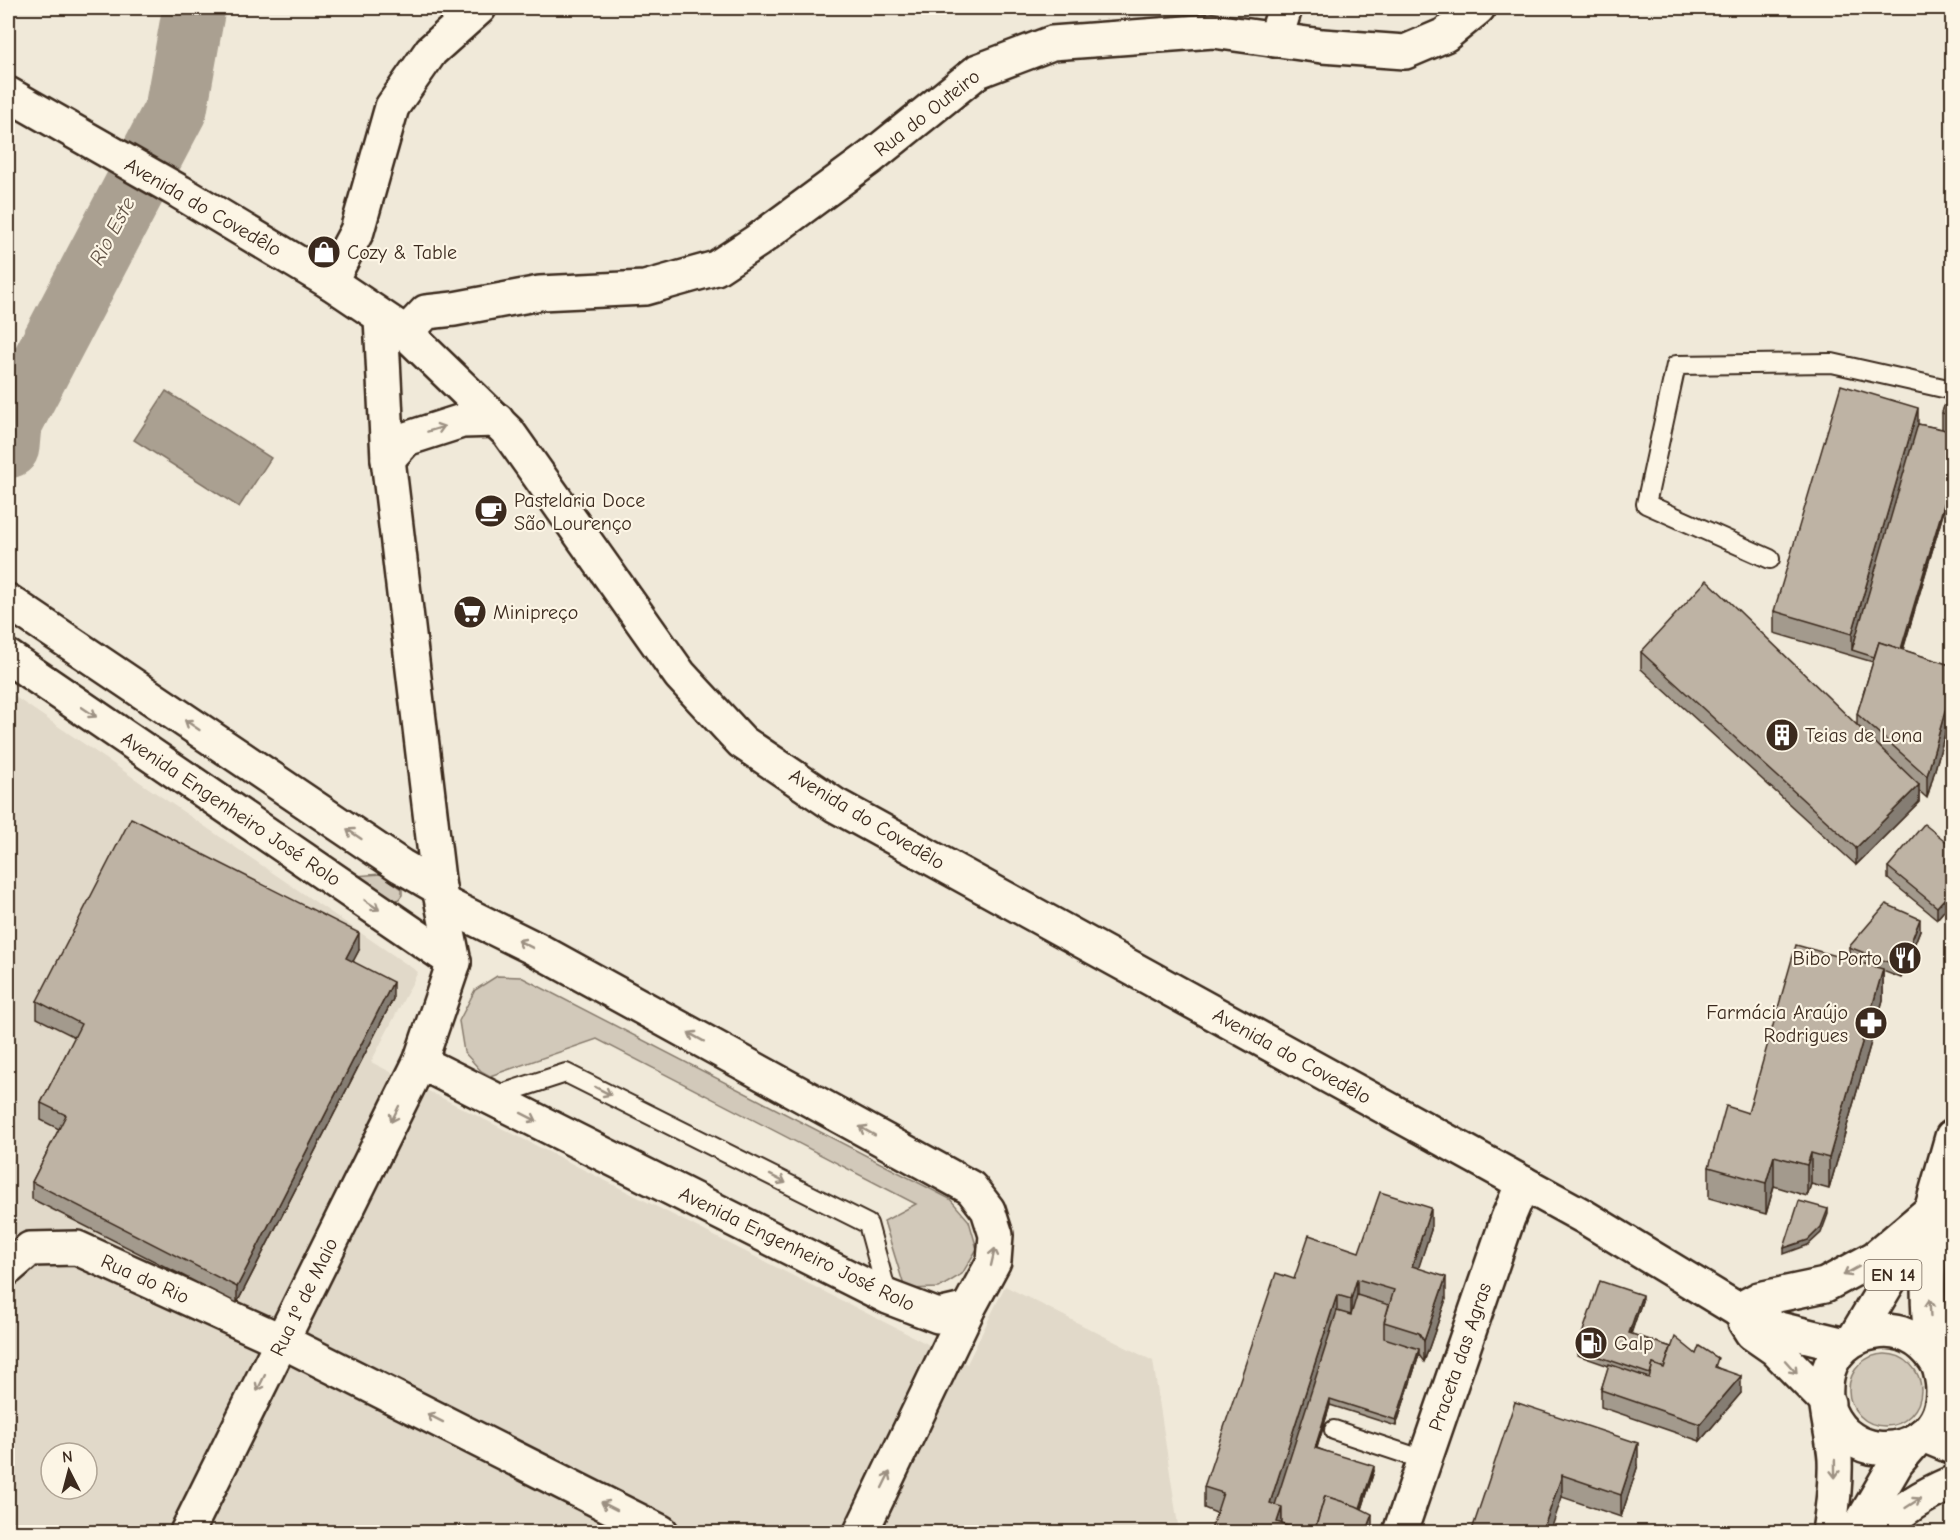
<svg xmlns="http://www.w3.org/2000/svg" width="1960" height="1540" viewBox="0 0 1960 1540" font-family="'Comic Neue',sans-serif">
<style>
.built{fill:#e1d9c9;fill-rule:evenodd}
.green{fill:#d2c9ba;stroke:#867a6c;stroke-width:1.5}
.water{fill:#aaa091;stroke:#7e7163;stroke-width:1.5}
.lines{fill:none;stroke-linecap:round;stroke-linejoin:round}
.river{stroke:#aaa091;stroke-width:63}
.service-casing{stroke:#3b2a1e;stroke-width:22}
.minor-casing{stroke:#3b2a1e;stroke-width:38}
.tertiary-casing{stroke:#3b2a1e;stroke-width:38}
.primary-casing{stroke:#3b2a1e;stroke-width:38}
.service{stroke:#fcf5e5;stroke-width:18}
.minor{stroke:#fcf5e5;stroke-width:33}
.tertiary{stroke:#fcf5e5;stroke-width:33}
.primary{stroke:#fcf5e5;stroke-width:33}
.wall{fill:#a39a8d;stroke:#3b2a1e;stroke-width:1.5}
.shaded-wall{fill:#857d73;stroke:#3b2a1e;stroke-width:1.5}
.building{fill:#beb3a4;stroke:#3b2a1e;stroke-width:1.5}
.oneway{stroke:#9c9082}
.labels{text-anchor:middle;dominant-baseline:central;stroke-width:4.5;stroke-linejoin:round;paint-order:stroke}
.shield{fill:#fcf5e5;stroke:#75675a;stroke-width:1.5}
.shield-label{font-size:18px;font-weight:bold;fill:#3b2a1e}
.street-label{font-size:20px;fill:#3b2a1e;stroke:#fcf5e5}
.poi-label{font-size:20px;fill:#3b2a1e;stroke:#fcf5e5;text-anchor:start}
.water-label{font-size:21px;font-style:italic;fill:#625346;stroke:#fcf5e5}
</style>
<rect width="100%" height="100%" fill="#f0e9d9"/>
<filter id="ink" filterUnits="userSpaceOnUse"><feTurbulence type="fractalNoise" baseFrequency=".0167" numOctaves="2"/><feDisplacementMap in="SourceGraphic" scale="12" xChannelSelector="R" yChannelSelector="G"/><feConvolveMatrix kernelMatrix="1 2 1 2 8 2 1 2 1" color-interpolation-filters="sRGB"/></filter>
<g filter="url(#ink)">
<path class="built" d="M8,692L418,972L371,1062L967,1364L1005,1286L1153,1361L1179,1532H8ZM51,1453H87V1489H51Z"/>
<g class="green">
<polygon points="381,874 402,889 402,895 399,899 392,902 354,876"/>
<polygon points="497,976 521,977 950,1199 969,1221 977,1249 962,1274 939,1288 905,1289 884,1221 916,1204 597,1039 490,1076 481,1071 464,1052 459,1021 475,990"/>
<circle cx="1885" cy="1390" r="36"/>
</g>
<polygon class="water" points="166,391 271,458 239,507 134,440"/>
<g class="lines">
<polyline class="river" points="8,447 10,425 176,109 194,8"/>
<defs>
<g id="service">
<polyline points="1770,559 1646,504 1676,365 1832,363 1952,390"/>
<polyline points="492,1097 566,1073 868,1224 888,1297"/>
<polyline points="1334,1430 1424,1460"/>
</g>
<g id="minor">
<polyline points="1275,40 1285,8"/>
<polyline points="330,282 357,231 392,107 431,51 479,8"/>
<polyline points="406,333 426,312 454,309 540,293 645,288 716,268 757,241 871,157 978,71 1052,43 1213,31 1322,46 1405,52 1445,35 1478,8"/>
<polyline points="388,459 406,439 462,421 497,420"/>
<polyline points="8,601 401,866 439,888"/>
<polyline points="8,657 454,962"/>
<polyline points="443,903 534,948 971,1188 988,1210 996,1235 994,1261 968,1309 861,1532"/>
<polyline points="420,1062 888,1297 938,1316 968,1309"/>
<polyline points="8,1268 30,1249 77,1248 282,1341 661,1532"/>
<polyline points="187,1532 420,1062 454,962 439,888 388,459 381,318"/>
<polyline points="1400,1532 1508,1218 1523,1183"/>
</g>
<g id="tertiary">
<polyline points="8,94 180,192 330,282 406,333 508,432 680,675 742,742 835,805 1583,1216 1738,1310 1779,1329 1845,1345"/>
<polyline points="1738,1310 1759,1299 1825,1285 1875,1258 1927,1214"/>
<polyline points="1745,1322 1752,1333 1775,1349 1828,1403"/>
<polyline points="1923,1435 1952,1447"/>
<path d="M1880,1532C1900,1509 1924,1495 1952,1483"/>
</g>
<g id="primary">
<polyline points="1854,1339 1931,1211 1952,1137"/>
<path d="M1829,1411C1834,1422 1841,1432 1852,1439C1883,1460 1932,1445 1941,1407C1948,1381 1935,1360 1931,1335C1925,1295 1930,1252 1931,1211"/>
<path d="M1829,1532C1833,1507 1836,1485 1835,1459C1833,1428 1818,1393 1831,1364C1837,1351 1849,1341 1861,1336C1894,1324 1922,1336 1939,1366"/>
<polyline points="1856,1532 1897,1462 1916,1440"/>
</g>
</defs>
<use href="#service" class="service-casing"/>
<use href="#minor" class="minor-casing"/>
<use href="#tertiary" class="tertiary-casing"/>
<use href="#primary" class="primary-casing"/>
<use href="#service" class="service"/>
<use href="#minor" class="minor"/>
<use href="#tertiary" class="tertiary"/>
<use href="#primary" class="primary"/>
</g>
<g class="wall">
<polygon points="1953,376 1953,480 1903,650 1953,666 1953,705 1927,798 1919,791 1919,802 1856,865 1641,669 1641,652 1857,725 1857,714 1873,662 1774,633 1774,611 1918,424 1942,429 1942,413"/>
<polygon points="1953,847 1953,900 1937,919 1888,879 1888,867"/>
<polygon points="1920,930 1901,978 1883,971 1883,1000 1829,1189 1811,1184 1807,1196 1774,1186 1766,1214 1709,1198 1709,1167 1748,1113 1860,963 1849,959 1849,947"/>
<polygon points="359,950 353,961 393,999 237,1303 32,1199 32,1182 59,1129 41,1120 41,1103 75,1037 37,1018 37,1001"/>
<polygon points="1431,1230 1418,1268 1446,1299 1424,1362 1419,1355 1396,1426 1330,1405 1317,1448 1374,1471 1362,1509 1372,1533 1216,1513 1204,1508 1204,1487 1294,1279 1359,1252"/>
<polygon points="1642,1301 1631,1334 1671,1347 1696,1354 1718,1368 1741,1393 1700,1441 1601,1407 1601,1390 1609,1366 1577,1355 1577,1349"/>
<polygon points="1515,1402 1638,1465 1621,1517 1562,1497"/>
</g>
<g class="shaded-wall">
<polygon points="1918,408 1918,430 1852,650 1852,634"/>
<polygon points="1953,474 1953,480 1897,669 1897,663"/>
<polygon points="1953,683 1953,705 1927,798 1927,776"/>
<polygon points="1919,785 1919,802 1856,865 1856,848"/>
<polygon points="1953,889 1953,900 1937,919 1937,907"/>
<polygon points="1920,919 1920,930 1901,978 1901,967"/>
<polygon points="359,933 359,950 346,975 346,958"/>
<polygon points="1883,969 1883,1000 1829,1189 1829,1158"/>
<polygon points="393,982 393,999 237,1303 237,1287"/>
<polygon points="1811,1153 1811,1184 1807,1196 1807,1165"/>
<polygon points="1774,1156 1774,1186 1766,1214 1766,1183"/>
<polygon points="1431,1208 1431,1230 1412,1288 1412,1266"/>
<polygon points="1828,1209 1828,1214 1821,1233 1808,1245 1784,1254 1784,1248"/>
<polygon points="1446,1277 1446,1299 1424,1362 1424,1341"/>
<polygon points="1357,1279 1357,1300 1351,1321 1351,1299"/>
<polygon points="1337,1295 1337,1316 1272,1520 1270,1503"/>
<polygon points="1642,1295 1642,1301 1629,1339 1629,1333"/>
<polygon points="1419,1349 1419,1355 1396,1426 1396,1420"/>
<polygon points="1741,1376 1741,1393 1700,1441 1700,1424"/>
<polygon points="1330,1399 1330,1405 1315,1453 1315,1448"/>
<polygon points="1638,1443 1638,1465 1621,1517 1621,1495"/>
<polygon points="1374,1466 1374,1471 1356,1528 1356,1522"/>
<polygon points="1562,1475 1562,1497 1550,1533 1542,1533"/>
<polygon points="1282,1507 1282,1529 1277,1522"/>
<polygon points="1372,1514 1372,1533 1365,1533"/>
</g>
<g class="building">
<polygon points="1953,376 1953,416 1942,413"/>
<polygon points="1841,385 1918,408 1852,634 1774,611"/>
<polygon points="1918,424 1942,429 1953,433 1953,474 1901,649 1879,642 1874,657 1852,650"/>
<polygon points="1707,580 1919,785 1856,848 1641,652"/>
<polygon points="1879,642 1953,666 1953,683 1927,776 1857,714"/>
<polygon points="131,818 359,933 346,958 393,982 237,1287 32,1182 66,1115 41,1103 81,1024 37,1001"/>
<polygon points="1924,824 1953,847 1953,889 1937,907 1888,867"/>
<polygon points="1886,904 1920,919 1901,967 1849,947"/>
<polygon points="1796,945 1883,969 1829,1158 1811,1153 1807,1165 1774,1156 1766,1183 1709,1167 1726,1106 1748,1113"/>
<polygon points="1380,1192 1431,1208 1412,1266 1446,1277 1424,1341 1419,1333 1384,1322 1394,1290 1357,1279 1351,1299 1337,1295 1270,1503 1282,1507 1277,1522 1308,1533 1210,1533 1223,1493 1204,1487 1276,1273 1294,1279 1309,1235 1359,1252"/>
<polygon points="1799,1201 1828,1209 1821,1227 1808,1240 1784,1248"/>
<polygon points="1600,1281 1642,1295 1629,1333 1671,1347 1664,1368 1653,1364 1650,1374 1577,1349"/>
<polygon points="1357,1295 1389,1305 1384,1322 1384,1338 1419,1349 1396,1420 1330,1399 1315,1448 1374,1466 1360,1508 1325,1496 1314,1533 1308,1533 1282,1524 1282,1507 1275,1505 1337,1311 1351,1315"/>
<polygon points="1675,1337 1696,1354 1699,1346 1718,1358 1715,1367 1741,1376 1700,1424 1601,1390 1609,1364 1649,1378 1653,1364 1664,1368"/>
<polygon points="1515,1402 1638,1443 1621,1495 1562,1475 1542,1533 1471,1533"/>
<polygon points="1325,1496 1356,1506 1372,1514 1365,1533 1314,1533"/>
</g>
<defs><path id="oneway-shaft" d="M-6 0H5M1.5-3L5.5 0L1.5 3" fill="none" stroke-width="1.6" stroke-linecap="round" stroke-linejoin="round" transform="scale(1.5)"/></defs>
<g class="oneway">
<use href="#oneway-shaft" transform="translate(436 429) rotate(-17)"/>
<use href="#oneway-shaft" transform="translate(89 712) rotate(34)"/>
<use href="#oneway-shaft" transform="translate(192 725) rotate(-146)"/>
<use href="#oneway-shaft" transform="translate(354 834) rotate(-146)"/>
<use href="#oneway-shaft" transform="translate(372 905) rotate(34)"/>
<use href="#oneway-shaft" transform="translate(525 944) rotate(-153)"/>
<use href="#oneway-shaft" transform="translate(696 1037) rotate(-151)"/>
<use href="#oneway-shaft" transform="translate(603 1091) rotate(27)"/>
<use href="#oneway-shaft" transform="translate(395 1114) rotate(116)"/>
<use href="#oneway-shaft" transform="translate(529 1117) rotate(27)"/>
<use href="#oneway-shaft" transform="translate(867 1131) rotate(-151)"/>
<use href="#oneway-shaft" transform="translate(778 1179) rotate(27)"/>
<use href="#oneway-shaft" transform="translate(993 1257) rotate(-77)"/>
<use href="#oneway-shaft" transform="translate(1851 1271) rotate(151)"/>
<use href="#oneway-shaft" transform="translate(1930 1308) rotate(-93)"/>
<use href="#oneway-shaft" transform="translate(1791 1367) rotate(48)"/>
<use href="#oneway-shaft" transform="translate(261 1383) rotate(116)"/>
<use href="#oneway-shaft" transform="translate(435 1418) rotate(-153)"/>
<use href="#oneway-shaft" transform="translate(1835 1469) rotate(89)"/>
<use href="#oneway-shaft" transform="translate(886 1480) rotate(-64)"/>
<use href="#oneway-shaft" transform="translate(1913 1503) rotate(-33)"/>
<use href="#oneway-shaft" transform="translate(609 1506) rotate(-153)"/>
</g>
</g>
<defs>
<symbol id="shop-disc" viewBox="-11 -11 22 22"><circle r="9.5" fill="#3b2a1e" stroke="#fcf5e5"/><path d="M-5-2.5h2.3a2.7 3.5 0 0 1 5.4 0H5L5.5 6h-11ZM-1.5-2.5h3a1.5 2.3 0 0 0-3 0Z" fill="#fff"/></symbol>
<symbol id="cafe-disc" viewBox="-11 -11 22 22"><circle r="9.5" fill="#3b2a1e" stroke="#fcf5e5"/><path d="M-5.5-4.5H6V0H3Q3 3.5 0 3.5H-2.5Q-5.5 3.5-5.5 0ZM3-3.2v2h1.7v-2ZM-6 4.5H4V6H-6Z" fill="#fff"/></symbol>
<symbol id="supermarket-disc" viewBox="-11 -11 22 22"><circle r="9.5" fill="#3b2a1e" stroke="#fcf5e5"/><path d="M-6-5.5h2.5l.6 2H6L4.5 2H-2.5L-4.4-4H-6ZM-1.5 3.2a1.3 1.3 0 1 0 .1 0ZM3 3.2a1.3 1.3 0 1 0 .1 0Z" fill="#fff"/></symbol>
<symbol id="building-disc" viewBox="-11 -11 22 22"><circle r="9.5" fill="#3b2a1e" stroke="#fcf5e5"/><path d="M-4-6H4V6H1V3H-1V6H-4ZM-2.5-4.3h1.7v1.8h-1.7ZM.8-4.3h1.7v1.8H.8ZM-2.5-1h1.7V.8h-1.7ZM.8-1h1.7V.8H.8Z" fill="#fff"/></symbol>
<symbol id="restaurant-disc" viewBox="-11 -11 22 22"><circle r="9.5" fill="#3b2a1e" stroke="#fcf5e5"/><path d="M-5-6h1v4h1v-4h1v4h1v-4h1v5L-1.5 .5V6h-2V.5L-5-1ZM5-6V6H3V1.5H1.5Q1.5-4 5-6Z" fill="#fff"/></symbol>
<symbol id="pharmacy-disc" viewBox="-11 -11 22 22"><circle r="9.5" fill="#3b2a1e" stroke="#fcf5e5"/><path d="M-2-6h4v4h4v4h-4v4h-4v-4h-4v-4h4Z" fill="#fff"/></symbol>
<symbol id="fuel-disc" viewBox="-11 -11 22 22"><circle r="9.5" fill="#3b2a1e" stroke="#fcf5e5"/><path d="M-5.5-6h7V0h2V4h1.3V-2.5L3-4.5l.8-.8L6-3V5H2.5V1h-1V6h-7ZM-4.2-4.7v3.2H.2V-4.7Z" fill="#fff"/></symbol>
</defs>
<g fill-rule="evenodd">
<use href="#shop-disc" x="305" y="233" width="38" height="38"/>
<use href="#cafe-disc" x="472" y="492" width="38" height="38"/>
<use href="#supermarket-disc" x="451" y="593" width="38" height="38"/>
<use href="#building-disc" x="1763" y="716" width="38" height="38"/>
<use href="#restaurant-disc" x="1886" y="939" width="38" height="38"/>
<use href="#pharmacy-disc" x="1852" y="1004" width="38" height="38"/>
<use href="#fuel-disc" x="1572" y="1324" width="38" height="38"/>
</g>
<g class="labels">
<rect class="shield" x="1864.5" y="1260" width="57" height="30" rx="4.5"/>
<g class="shield-label">
<text x="1893" y="1275">EN 14</text>
</g>
<g class="street-label">
<text transform="translate(927 113) rotate(-38)">Rua do Outeiro</text>
<text transform="translate(203 207) rotate(30)">Avenida do Covedêlo</text>
<text transform="translate(231 809) rotate(34)">Avenida Engenheiro José Rolo</text>
<text transform="translate(867 819) rotate(31)">Avenida do Covedêlo</text>
<text transform="translate(1292 1056) rotate(29)">Avenida do Covedêlo</text>
<text transform="translate(797 1249) rotate(26)">Avenida Engenheiro José Rolo</text>
<text transform="translate(145 1279) rotate(24)">Rua do Rio</text>
<text transform="translate(304 1297) rotate(-64)">Rua 1º de Maio</text>
<text transform="translate(1460 1357) rotate(-71)">Praceta das Agras</text>
</g>
<g class="poi-label">
<text x="347" y="252">Cozy &amp; Table</text>
<text x="514" y="500">Pastelaria Doce<tspan x="514" dy="23">São Lourenço</tspan></text>
<text x="493" y="612">Minipreço</text>
<text x="1805" y="735">Teias de Lona</text>
<text x="1882" y="958" text-anchor="end">Bibo Porto</text>
<text x="1848" y="1012" text-anchor="end">Farmácia Araújo<tspan x="1848" dy="23">Rodrigues</tspan></text>
<text x="1614" y="1343">Galp</text>
</g>
<g class="water-label">
<text transform="translate(112 231) rotate(-62)">Rio Este</text>
</g>
</g>
<rect width="1960" height="1540" fill="none" stroke="#fcf5e5" stroke-width="30"/>
<rect x="15" y="15" width="1930" height="1510" fill="none" stroke="#3b2a1e" stroke-width="2" filter="url(#ink)"/>
<g transform="translate(69 1471) rotate(354)"><circle r="28" fill="#fcf5e5" stroke="#afa495" stroke-width="1.5"/>
<path d="M0-4.5L10 22L0 15L-10 22Z" fill="#3b2a1e"/>
<text y="-9" font-size="16" font-weight="bold" text-anchor="middle" fill="#3b2a1e">N</text>
</g>
</svg>
